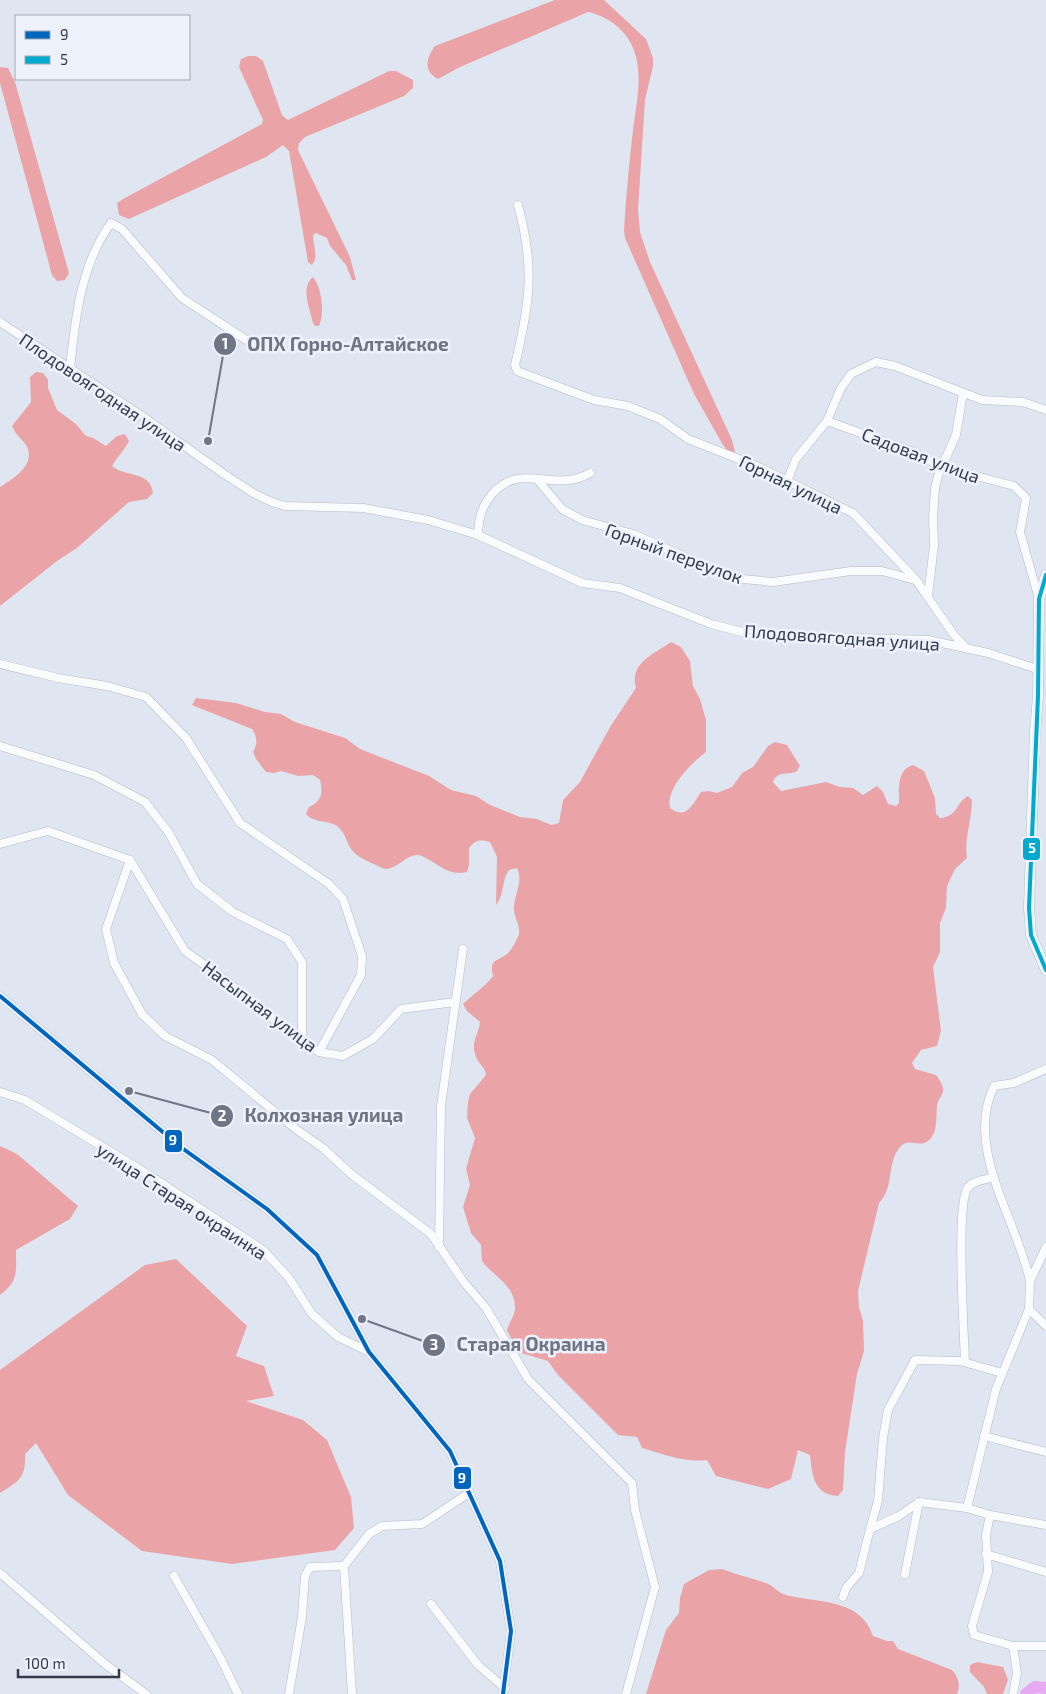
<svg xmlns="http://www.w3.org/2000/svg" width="1046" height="1694" viewBox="0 0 1046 1694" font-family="'Exo 2',sans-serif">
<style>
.forest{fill:#eaa4a8}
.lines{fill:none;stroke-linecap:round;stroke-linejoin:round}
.river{stroke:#e6aaf3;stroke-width:12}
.minor-casing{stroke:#b3bac7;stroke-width:9}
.major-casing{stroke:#b3bac7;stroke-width:11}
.minor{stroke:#fafbfd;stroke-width:8}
.major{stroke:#fafbfd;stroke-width:10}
.bus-1-casing{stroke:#ecf1fb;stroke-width:8}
.bus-2-casing{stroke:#ecf1fb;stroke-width:8}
.bus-1{stroke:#0065bd;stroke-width:4}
.bus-2{stroke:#00a9ce;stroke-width:4}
.labels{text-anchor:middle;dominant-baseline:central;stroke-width:5;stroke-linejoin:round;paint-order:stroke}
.street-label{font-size:18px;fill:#313a4c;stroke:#ecf1fb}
.leader{fill:none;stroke:#6e7686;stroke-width:2}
.callout-dot{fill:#6e7686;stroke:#ecf1fb;stroke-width:2}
.mark-label{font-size:15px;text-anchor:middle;font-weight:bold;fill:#fff}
.callout-label{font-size:19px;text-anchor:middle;font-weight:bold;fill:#6e7686;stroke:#ecf1fb;stroke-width:5;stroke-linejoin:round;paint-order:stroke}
.line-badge{stroke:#ecf1fb;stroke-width:2}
.badge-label{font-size:14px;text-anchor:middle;font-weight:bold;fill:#fff}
</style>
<rect width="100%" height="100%" fill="#e0e6f1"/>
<g class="forest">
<path d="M555,0H604L646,39L653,58V66L645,100L638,210L640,232L650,262L732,440L735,452L728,451L723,445L694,394L625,238L624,230C626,197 629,163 633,130C636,106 642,81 636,57C631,34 611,17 588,12L460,67L438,79C423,71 426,58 435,46Z"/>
<path d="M248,56H256L263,61L282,115L288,120L389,71H396L413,80V88L404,96L305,137L299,143L298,150L350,257L356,280H352L346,265L330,246L327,238L316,233L313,235C313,246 319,256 312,265L308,262L289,151L283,145L266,157L129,219L119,215L117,203L123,199L262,124L263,120L239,67L241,59Z"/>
<polygon points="0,67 8,68 15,82 69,273 65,280 57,281 52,275 0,83"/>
<path d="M313,277C322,288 325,314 319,326H315L313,323C310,309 300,287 313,277Z"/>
<path d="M36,372L43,373L48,380V388L57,410L76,424L86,436L93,438L106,446L117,436L125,434L129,441C124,451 117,457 112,466C126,478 150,470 153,493L147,499L129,502L77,548L57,561L0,606V487C14,478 37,464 26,445C21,438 15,434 12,426L31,402L30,377Z"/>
<path d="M671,642L681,647L690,661L693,686L700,699L706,720V752C692,763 666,787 670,808C687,821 693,803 701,792L709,791L717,793L732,787L742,773L753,767L768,746L775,742L787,745L800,766L796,772C786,775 777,771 773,782L781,791L826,782L840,787L853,788L863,795L877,786L883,792L888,804L896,806L899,803C899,789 897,769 913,765L924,771L935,798L936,814L940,818C958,817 956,802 968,796L972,800C972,820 964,838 967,858L955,869L947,886L946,908L940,923V952L933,967L941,1031L937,1046L921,1050L912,1063L915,1069L936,1075C939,1079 942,1083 943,1088C944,1095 938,1099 937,1105C936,1117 938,1134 928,1141C919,1148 908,1137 900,1147C886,1164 895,1186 879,1203L858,1291L859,1307L863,1321L864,1351L857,1374L845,1452L843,1490L838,1496C814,1495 812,1475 810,1455L798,1450L791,1479L768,1489L716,1476L707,1460C684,1463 664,1454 642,1448L637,1437L618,1435L558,1375L548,1361L518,1352L507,1330C509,1322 515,1316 515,1308C515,1285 494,1277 482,1261L481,1245L471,1233L463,1207L470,1185L466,1169L475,1138L467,1118L468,1102L470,1094L486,1075C485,1066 477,1063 475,1054C471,1043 479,1033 480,1022L467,1011L463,1004C472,995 485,987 493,976C489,958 497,962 507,954C511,951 516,941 518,937C522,928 515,920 514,910C513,895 524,884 517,868L509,870C501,881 505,894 496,905L497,857L490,842C480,839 475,840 469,848V865L467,872C448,877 438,863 422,856C409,851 399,868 387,869C383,869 380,867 376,865C367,861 357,857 351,849C346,841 345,832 337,826C326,819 315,824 306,814L309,807C322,801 323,793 320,780L313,775L298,776L281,771L274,773L266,772L256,759L253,752C258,743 257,737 252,729L192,705L196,698L236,703L265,712L281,714L295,722L345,738L360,749L429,776L451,790L476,796L490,805L520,817L537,819L551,825L559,823L563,800L580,782L610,727L636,688C629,663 654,654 671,642Z"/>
<path d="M0,1146L17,1154L78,1206L70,1219L16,1250C16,1271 19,1281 0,1295Z"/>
<path d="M176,1259L247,1326L236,1356L264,1366L274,1396L246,1401L303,1420L327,1440L351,1497L354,1528L335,1550L232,1564L142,1551L68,1495L36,1443L25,1454C26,1478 19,1481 0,1493V1370L145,1265Z"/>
<path d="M722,1569C737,1575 751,1578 766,1583C774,1586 778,1593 786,1595C817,1603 861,1598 873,1636L887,1641H893L898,1649L952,1670C958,1677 961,1685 957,1694H646L666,1630L679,1613L680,1598L684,1584L709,1570Z"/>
<polygon points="977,1662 1003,1667 1008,1680 1003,1694 987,1694 984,1687 970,1672 970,1665"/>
</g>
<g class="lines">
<polyline class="river" points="1026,1694 1035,1687 1046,1688"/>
<defs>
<g id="minor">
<path d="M518,205C535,267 530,303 515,365L517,371L594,400L628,406L660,419L688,439L759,467L853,513L916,580L954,635L966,648"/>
<polyline points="0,322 142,416 224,474 253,493 272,502 285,506 363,508 428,520 478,535 582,583 620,588 711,624 754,635 928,640 988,653 1037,669"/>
<path d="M70,369C75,319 81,264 111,223L122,229L182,298L257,347"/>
<polyline points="827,421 911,451 942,467 1014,486 1026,498 1020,532 1039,599"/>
<polyline points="537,479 562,509 582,520 633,534 733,578 773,582 851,571 882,571 915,580"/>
<polyline points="787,481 796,459 827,421 841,388 851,374 876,362 895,366 982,400 1023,402 1046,410"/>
<path d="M478,535C479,517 481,507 493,493C523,461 553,494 590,473"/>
<polyline points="928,596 934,545 933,517 935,488 939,473 956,435 963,393"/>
<polyline points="0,664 58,678 107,686 146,697 186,738 240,823 329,884 343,899 362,956 361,975 319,1052"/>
<polyline points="0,746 94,775 145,802 169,833 197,884 233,912 287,939 302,962 302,1038"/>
<polyline points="0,844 48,831 130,860 106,929 114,963 142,1014 165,1036 212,1060 297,1130 323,1148 351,1174 431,1234 463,1281 486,1308 528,1379 632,1483 635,1510 655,1587 626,1694"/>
<polyline points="130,860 185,951 227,981 259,1009 319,1052 343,1056 373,1039 401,1009 455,1002"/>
<polyline points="0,996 182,1148 267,1209 317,1255 369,1352 450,1451 500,1561 511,1631 503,1694"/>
<polyline points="0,1092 25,1100 154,1178 263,1250 289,1278 312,1314 338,1337 369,1352"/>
<polyline points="439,1247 441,1106 463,949"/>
<path d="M1030,1281C1017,1220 964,1148 994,1086L1014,1083L1046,1069"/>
<polyline points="1029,1309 1046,1326"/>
<path d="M965,1362C964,1333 956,1208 967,1189C971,1180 986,1180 994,1177"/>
<polyline points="984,1436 1046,1452"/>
<polyline points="967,1508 996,1389 1029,1309 1030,1281 1046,1247"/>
<polyline points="990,1515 986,1535 988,1572 972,1626 974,1635 1013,1646 1046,1646"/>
<polyline points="870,1529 878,1501 883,1438 888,1410 915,1360 960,1361 1002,1373"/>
<polyline points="986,1554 1046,1572"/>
<polyline points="0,1573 105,1664 146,1694"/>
<polyline points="905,1574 919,1502"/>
<polyline points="174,1576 220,1657 238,1694"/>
<polyline points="843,1597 846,1588 859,1573 870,1529 899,1516 919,1502 967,1508 990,1515 1046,1525"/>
<polyline points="431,1604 478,1665 505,1688"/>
<polyline points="289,1694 302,1617 305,1576 310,1567 344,1566"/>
<polyline points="352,1694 344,1566 369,1534 382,1526 422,1524 469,1493"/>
<polyline points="1013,1694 1017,1673 1013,1646"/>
</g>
<polyline id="major" points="1046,575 1039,599 1038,696 1035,732 1029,908 1031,935 1046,970"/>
</defs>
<use href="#minor" class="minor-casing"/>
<use href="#major" class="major-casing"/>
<use href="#minor" class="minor"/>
<use href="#major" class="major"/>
<defs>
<polyline id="bus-1" points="0,996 182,1148 267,1209 317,1255 369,1352 450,1451 500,1561 511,1631 503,1694"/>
<polyline id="bus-2" points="1046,575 1039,599 1038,696 1029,908 1031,935 1046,970"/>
</defs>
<use href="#bus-1" class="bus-1-casing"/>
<use href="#bus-2" class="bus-2-casing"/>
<use href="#bus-1" class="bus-1"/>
<use href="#bus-2" class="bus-2"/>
</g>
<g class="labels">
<g class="street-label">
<text transform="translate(103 392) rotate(34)">Плодовоягодная улица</text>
<text transform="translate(921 455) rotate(21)">Садовая улица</text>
<text transform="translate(791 484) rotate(26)">Горная улица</text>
<text transform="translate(674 553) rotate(20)">Горный переулок</text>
<text transform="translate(842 637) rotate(4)">Плодовоягодная улица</text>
<text transform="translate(260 1006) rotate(37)">Насыпная улица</text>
<text transform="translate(182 1201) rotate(33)">улица Старая окраинка</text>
</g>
</g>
<path class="leader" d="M208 441L225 344M129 1091L222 1116M362 1319L434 1345"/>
<g class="callout-dot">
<circle cx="208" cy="441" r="5"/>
<circle cx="129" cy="1091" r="5"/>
<circle cx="362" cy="1319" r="5"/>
<circle cx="225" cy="344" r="12"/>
<circle cx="222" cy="1116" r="12"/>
<circle cx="434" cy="1345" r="12"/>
</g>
<g class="mark-label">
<text x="225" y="349">1</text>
<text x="222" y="1121">2</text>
<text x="434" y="1350">3</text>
</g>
<g class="callout-label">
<text x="348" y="351">ОПХ Горно-Алтайское</text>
<text x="324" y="1122">Колхозная улица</text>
<text x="531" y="1351">Старая Окраина</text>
</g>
<g class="line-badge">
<rect x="1022" y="837" width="19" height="24" rx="5" fill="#00a9ce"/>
<rect x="164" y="1129" width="19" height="24" rx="5" fill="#0065bd"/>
<rect x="453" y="1466" width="19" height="24" rx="5" fill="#0065bd"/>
</g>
<g class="badge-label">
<text x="1032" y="853">5</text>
<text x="173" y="1145">9</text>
<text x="462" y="1483">9</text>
</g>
<rect x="15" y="15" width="175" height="65" fill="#ecf1fb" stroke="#a1a8b5"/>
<rect x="25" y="31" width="25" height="8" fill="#0065bd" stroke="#a1a8b5"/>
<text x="60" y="40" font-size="15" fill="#313a4c">9</text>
<rect x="25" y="56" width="25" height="8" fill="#00a9ce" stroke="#a1a8b5"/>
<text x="60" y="65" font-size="15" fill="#313a4c">5</text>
<path d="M18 1669v8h101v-8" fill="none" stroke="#313a4c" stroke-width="2.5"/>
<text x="25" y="1669" font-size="15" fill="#313a4c" stroke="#ecf1fb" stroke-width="4" paint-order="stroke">100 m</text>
</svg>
